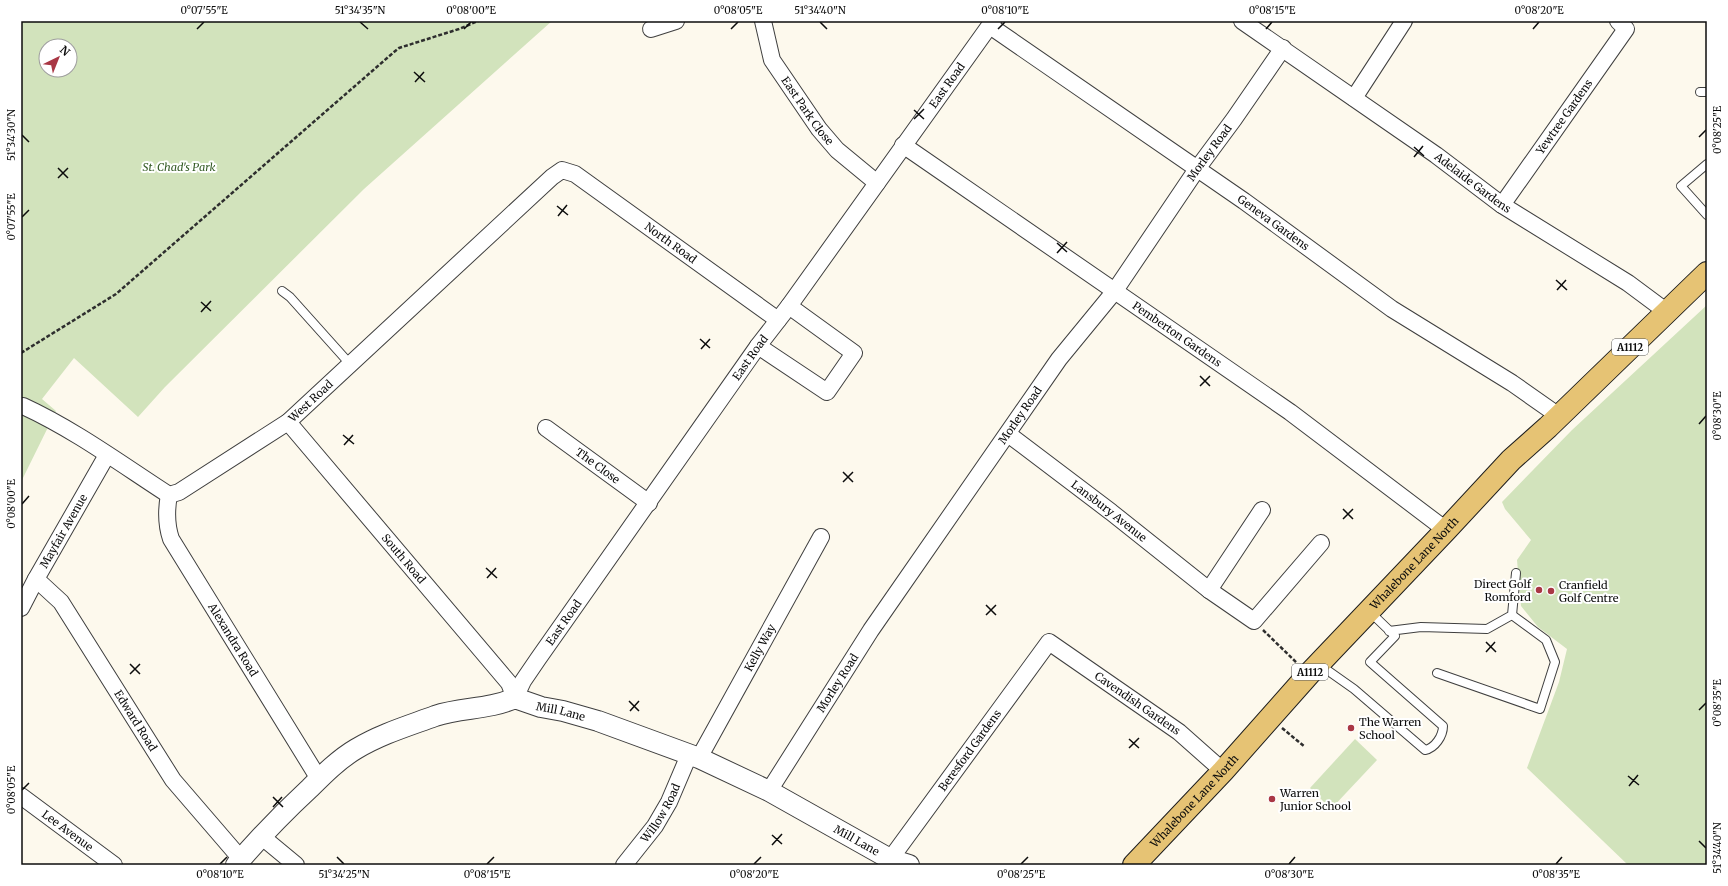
<svg xmlns="http://www.w3.org/2000/svg" width="1728" height="886" viewBox="0 0 1728 886" font-family="Merriweather,serif">
<style>
.green{fill:#d2e3bc;fill-rule:evenodd}
.lines{fill:none;stroke-linecap:round;stroke-linejoin:round}
.service-casing{stroke:#3f3f3f;stroke-width:10}
.minor-casing{stroke:#3f3f3f;stroke-width:18}
.tertiary-casing{stroke:#3f3f3f;stroke-width:22}
.primary-casing{stroke:#1d1d1d;stroke-width:24}
.path{stroke:#2e2e2e;stroke-width:2.5;stroke-dasharray:4 2;stroke-linecap:butt}
.service{stroke:#fff;stroke-width:8}
.minor{stroke:#fff;stroke-width:16}
.tertiary{stroke:#fff;stroke-width:20}
.primary{stroke:#e6c374;stroke-width:22}
.ticks{fill:none;stroke:#0c0c0c;stroke-width:1.5}
.poi-dot{fill:#a93744;stroke:#fff;stroke-width:1.5}
.labels{text-anchor:middle;dominant-baseline:central;stroke-width:4;stroke-linejoin:round;paint-order:stroke}
.shield{fill:#fff;stroke:#555;stroke-width:1}
.shield-label{font-size:10px;font-weight:bold;fill:#0c0c0c}
.street-label{font-size:11px;fill:#0c0c0c;stroke:#fff}
.park-label{font-size:11px;font-style:italic;fill:#345b25;stroke:#fff}
.poi-label{font-size:11px;fill:#0c0c0c;stroke:#fff;text-anchor:start}
.neatline{fill:none;stroke:#0c0c0c;stroke-width:1.5}
.ticks-label{font-size:10px;text-anchor:middle;fill:#0c0c0c}
</style>
<rect width="100%" height="100%" fill="#fdf9ed"/>
<g class="green">
<path d="M21,21H552L364,189L165,387L138,417L74,358L42,399L56,411L21,482ZM46,46H70V70H46Z"/>
<polygon points="1707,305 1707,865 1628,865 1527,768 1559,682 1567,649 1538,627 1521,606 1517,560 1531,540 1505,509 1502,502 1572,430"/>
<polygon points="1355,739 1377,760 1331,809 1310,788"/>
</g>
<g class="lines">
<defs>
<g id="service">
<polyline points="1700,92 1707,92"/>
<polyline points="1707,164 1681,186 1707,215"/>
<polyline points="282,291 290,297 350,364"/>
<polyline points="1389,631 1421,627 1487,629 1512,615 1516,573"/>
<path d="M1320,665L1354,689L1425,750C1435,748 1443,736 1443,726L1370,662L1395,636L1369,611"/>
<polyline points="1437,673 1540,709 1555,662 1546,640 1512,615"/>
</g>
<g id="minor">
<path id="s1" d="M763,21L772,60L819,129L837,150L877,183"/>
<path id="s2" d="M1242,21L1436,155L1502,205L1628,283L1667,312"/>
<path id="s3" d="M990,26L1244,201L1392,309L1512,383L1559,416"/>
<polyline points="651,29 676,21"/>
<polyline points="1354,98 1404,21"/>
<path id="s4" d="M903,145L1290,412L1446,530"/>
<path id="s5" d="M1502,205L1626,29L1618,21"/>
<polyline points="758,346 827,392 854,353 789,306"/>
<path id="s6" d="M23,406C75,430 121,464 169,495L179,492L288,422L552,177L562,170L575,174L778,320"/>
<path id="s7" d="M288,422L509,683L515,698"/>
<path id="s8" d="M546,428L649,503"/>
<path id="s9" d="M1008,434L1111,512L1209,590L1254,621L1321,543"/>
<path id="s10" d="M169,495C166,511 166,524 171,539L319,779"/>
<path id="s11" d="M36,579L61,602L173,780L241,859"/>
<polyline points="1209,590 1262,510"/>
<path id="s12" d="M21,608L36,579L107,455"/>
<path id="s13" d="M515,698L523,681L538,659L758,346L789,306L993,21"/>
<path id="s14" d="M699,758L821,537"/>
<path id="s15" d="M769,791L871,630L1059,359L1114,292L1197,169L1234,119L1283,48"/>
<path id="s16" d="M21,796L114,865"/>
<polyline points="261,836 296,865"/>
<path id="s17" d="M624,865L655,826L669,802L689,755"/>
<path id="s18" d="M886,865L1049,642L1179,732L1223,771"/>
</g>
<g id="tertiary">
<path id="s19" d="M236,865C259,838 284,812 310,788C324,774 339,759 356,749C381,734 408,726 435,716C462,707 488,710 515,698L541,707L563,711L598,721L699,758L769,791L890,859L909,865"/>
</g>
<g id="primary">
<path id="s20" d="M1134,865L1223,771L1309,674L1446,530L1511,460L1548,427L1707,273"/>
</g>
</defs>
<use href="#service" class="service-casing"/>
<use href="#minor" class="minor-casing"/>
<use href="#tertiary" class="tertiary-casing"/>
<use href="#primary" class="primary-casing"/>
<g class="path">
<polyline points="21,353 116,294 394,52 399,48 459,29 478,21"/>
<polyline points="1263,630 1297,663"/>
<polyline points="1282,728 1305,747"/>
</g>
<use href="#service" class="service"/>
<use href="#minor" class="minor"/>
<use href="#tertiary" class="tertiary"/>
<use href="#primary" class="primary"/>
</g>
<path class="ticks" d="M360,22L368,29M820,22L827,29M197,29L204,22M464,29L471,22M731,29L738,22M998,29L1005,22M1266,29L1272,22M1533,29L1539,22M414,72L425,82M415,82L424,72M914,110L924,119M914,119L924,109M22,135L29,142M1699,137L1706,130M1414,147L1424,156M1414,157L1423,146M58,168L68,178M58,178L68,168M557,206L568,215M558,216L567,205M22,217L29,210M1057,243L1067,252M1057,253L1067,242M1556,280L1567,290M1557,290L1566,280M201,302L211,311M201,312L211,301M700,339L710,348M701,349L710,339M1200,376L1210,386M1200,386L1210,376M1699,424L1706,416M343,435L354,444M344,445L353,435M843,472L853,482M843,482L853,472M22,504L29,496M1343,509L1353,519M1343,519L1353,509M486,568L497,578M487,578L496,568M986,605L996,615M986,615L996,605M1486,642L1496,652M1486,652L1495,642M130,664L140,674M130,674L140,664M629,701L639,711M1699,710L1706,703M630,711L639,701M1129,739L1139,748M1129,748L1139,738M1628,776L1639,785M1629,786L1638,775M22,790L29,783M273,797L283,807M273,807L282,797M772,835L782,844M1699,841L1706,848M772,845L782,834M337,857L344,864M220,864L227,857M487,864L494,857M754,864L761,857M1021,864L1028,857M1289,864L1295,857M1556,864L1562,857"/>
<g class="poi-dot">
<circle cx="1539" cy="590" r="4"/>
<circle cx="1551" cy="591" r="4"/>
<circle cx="1351" cy="728" r="4"/>
<circle cx="1272" cy="799" r="4"/>
</g>
<g class="labels">
<g class="shield">
<rect x="1612" y="339" width="36" height="16" rx="3"/>
<rect x="1292" y="664" width="36" height="16" rx="3"/>
</g>
<g class="shield-label">
<text x="1630" y="347">A1112</text>
<text x="1310" y="672">A1112</text>
</g>
<g class="street-label">
<text stroke="none"><textPath href="#s13" startOffset="750">East Road</textPath></text>
<text stroke="none"><textPath href="#s1" startOffset="102">East Park Close</textPath></text>
<text stroke="none"><textPath href="#s5" startOffset="108">Yewtree Gardens</textPath></text>
<text stroke="none"><textPath href="#s15" startOffset="776">Morley Road</textPath></text>
<text stroke="none"><textPath href="#s2" startOffset="282">Adelaide Gardens</textPath></text>
<text stroke="none"><textPath href="#s3" startOffset="345">Geneva Gardens</textPath></text>
<text stroke="none"><textPath href="#s6" startOffset="815">North Road</textPath></text>
<text stroke="none"><textPath href="#s4" startOffset="333">Pemberton Gardens</textPath></text>
<text stroke="none"><textPath href="#s13" startOffset="414">East Road</textPath></text>
<text stroke="none"><textPath href="#s6" startOffset="342">West Road</textPath></text>
<text stroke="none"><textPath href="#s15" startOffset="452">Morley Road</textPath></text>
<text stroke="none"><textPath href="#s8" startOffset="64">The Close</textPath></text>
<text stroke="none"><textPath href="#s9" startOffset="127">Lansbury Avenue</textPath></text>
<text stroke="none"><textPath href="#s12" startOffset="88">Mayfair Avenue</textPath></text>
<text stroke="none"><textPath href="#s7" startOffset="179">South Road</textPath></text>
<text stroke="none"><textPath href="#s20" startOffset="412">Whalebone Lane North</textPath></text>
<text stroke="none"><textPath href="#s13" startOffset="90">East Road</textPath></text>
<text stroke="none"><textPath href="#s10" startOffset="163">Alexandra Road</textPath></text>
<text stroke="none"><textPath href="#s14" startOffset="126">Kelly Way</textPath></text>
<text stroke="none"><textPath href="#s15" startOffset="128">Morley Road</textPath></text>
<text stroke="none"><textPath href="#s18" startOffset="384">Cavendish Gardens</textPath></text>
<text stroke="none"><textPath href="#s19" startOffset="383">Mill Lane</textPath></text>
<text stroke="none"><textPath href="#s11" startOffset="174">Edward Road</textPath></text>
<text stroke="none"><textPath href="#s18" startOffset="142">Beresford Gardens</textPath></text>
<text stroke="none"><textPath href="#s20" startOffset="88">Whalebone Lane North</textPath></text>
<text stroke="none"><textPath href="#s17" startOffset="64">Willow Road</textPath></text>
<text stroke="none"><textPath href="#s16" startOffset="58">Lee Avenue</textPath></text>
<text stroke="none"><textPath href="#s19" startOffset="707">Mill Lane</textPath></text>
</g>
<g class="park-label">
<text x="179" y="167">St. Chad's Park</text>
</g>
<g class="poi-label">
<text x="1531" y="584" text-anchor="end">Direct Golf<tspan x="1531" dy="13">Romford</tspan></text>
<text x="1559" y="585">Cranfield<tspan x="1559" dy="13">Golf Centre</tspan></text>
<text x="1359" y="722">The Warren<tspan x="1359" dy="13">School</tspan></text>
<text x="1280" y="793">Warren<tspan x="1280" dy="13">Junior School</tspan></text>
</g>
</g>
<rect width="1728" height="886" fill="none" stroke="#ffffff" stroke-width="44"/>
<g transform="translate(58 58) rotate(43)"><circle r="19" fill="#ffffff" stroke="#9e9e9e"/>
<path d="M0-3L7 15L0 10L-7 15Z" fill="#a93744"/>
<text y="-6" font-size="11" font-weight="bold" text-anchor="middle" fill="#0c0c0c">N</text>
</g>
<rect x="22" y="22" width="1684" height="842" class="neatline"/>
<g class="ticks-label">
<text x="204" y="14">0°07'55"E</text>
<text x="360" y="14">51°34'35"N</text>
<text x="471" y="14">0°08'00"E</text>
<text x="738" y="14">0°08'05"E</text>
<text x="820" y="14">51°34'40"N</text>
<text x="1005" y="14">0°08'10"E</text>
<text x="1272" y="14">0°08'15"E</text>
<text x="1539" y="14">0°08'20"E</text>
<text transform="translate(1717 130) rotate(-90)" y="4">0°08'25"E</text>
<text transform="translate(11 135) rotate(-90)" y="4">51°34'30"N</text>
<text transform="translate(11 217) rotate(-90)" y="4">0°07'55"E</text>
<text transform="translate(1717 416) rotate(-90)" y="4">0°08'30"E</text>
<text transform="translate(11 504) rotate(-90)" y="4">0°08'00"E</text>
<text transform="translate(1717 703) rotate(-90)" y="4">0°08'35"E</text>
<text transform="translate(11 790) rotate(-90)" y="4">0°08'05"E</text>
<text transform="translate(1717 848) rotate(-90)" y="4">51°34'40"N</text>
<text x="220" y="878">0°08'10"E</text>
<text x="344" y="878">51°34'25"N</text>
<text x="487" y="878">0°08'15"E</text>
<text x="754" y="878">0°08'20"E</text>
<text x="1021" y="878">0°08'25"E</text>
<text x="1289" y="878">0°08'30"E</text>
<text x="1556" y="878">0°08'35"E</text>
</g>
</svg>
